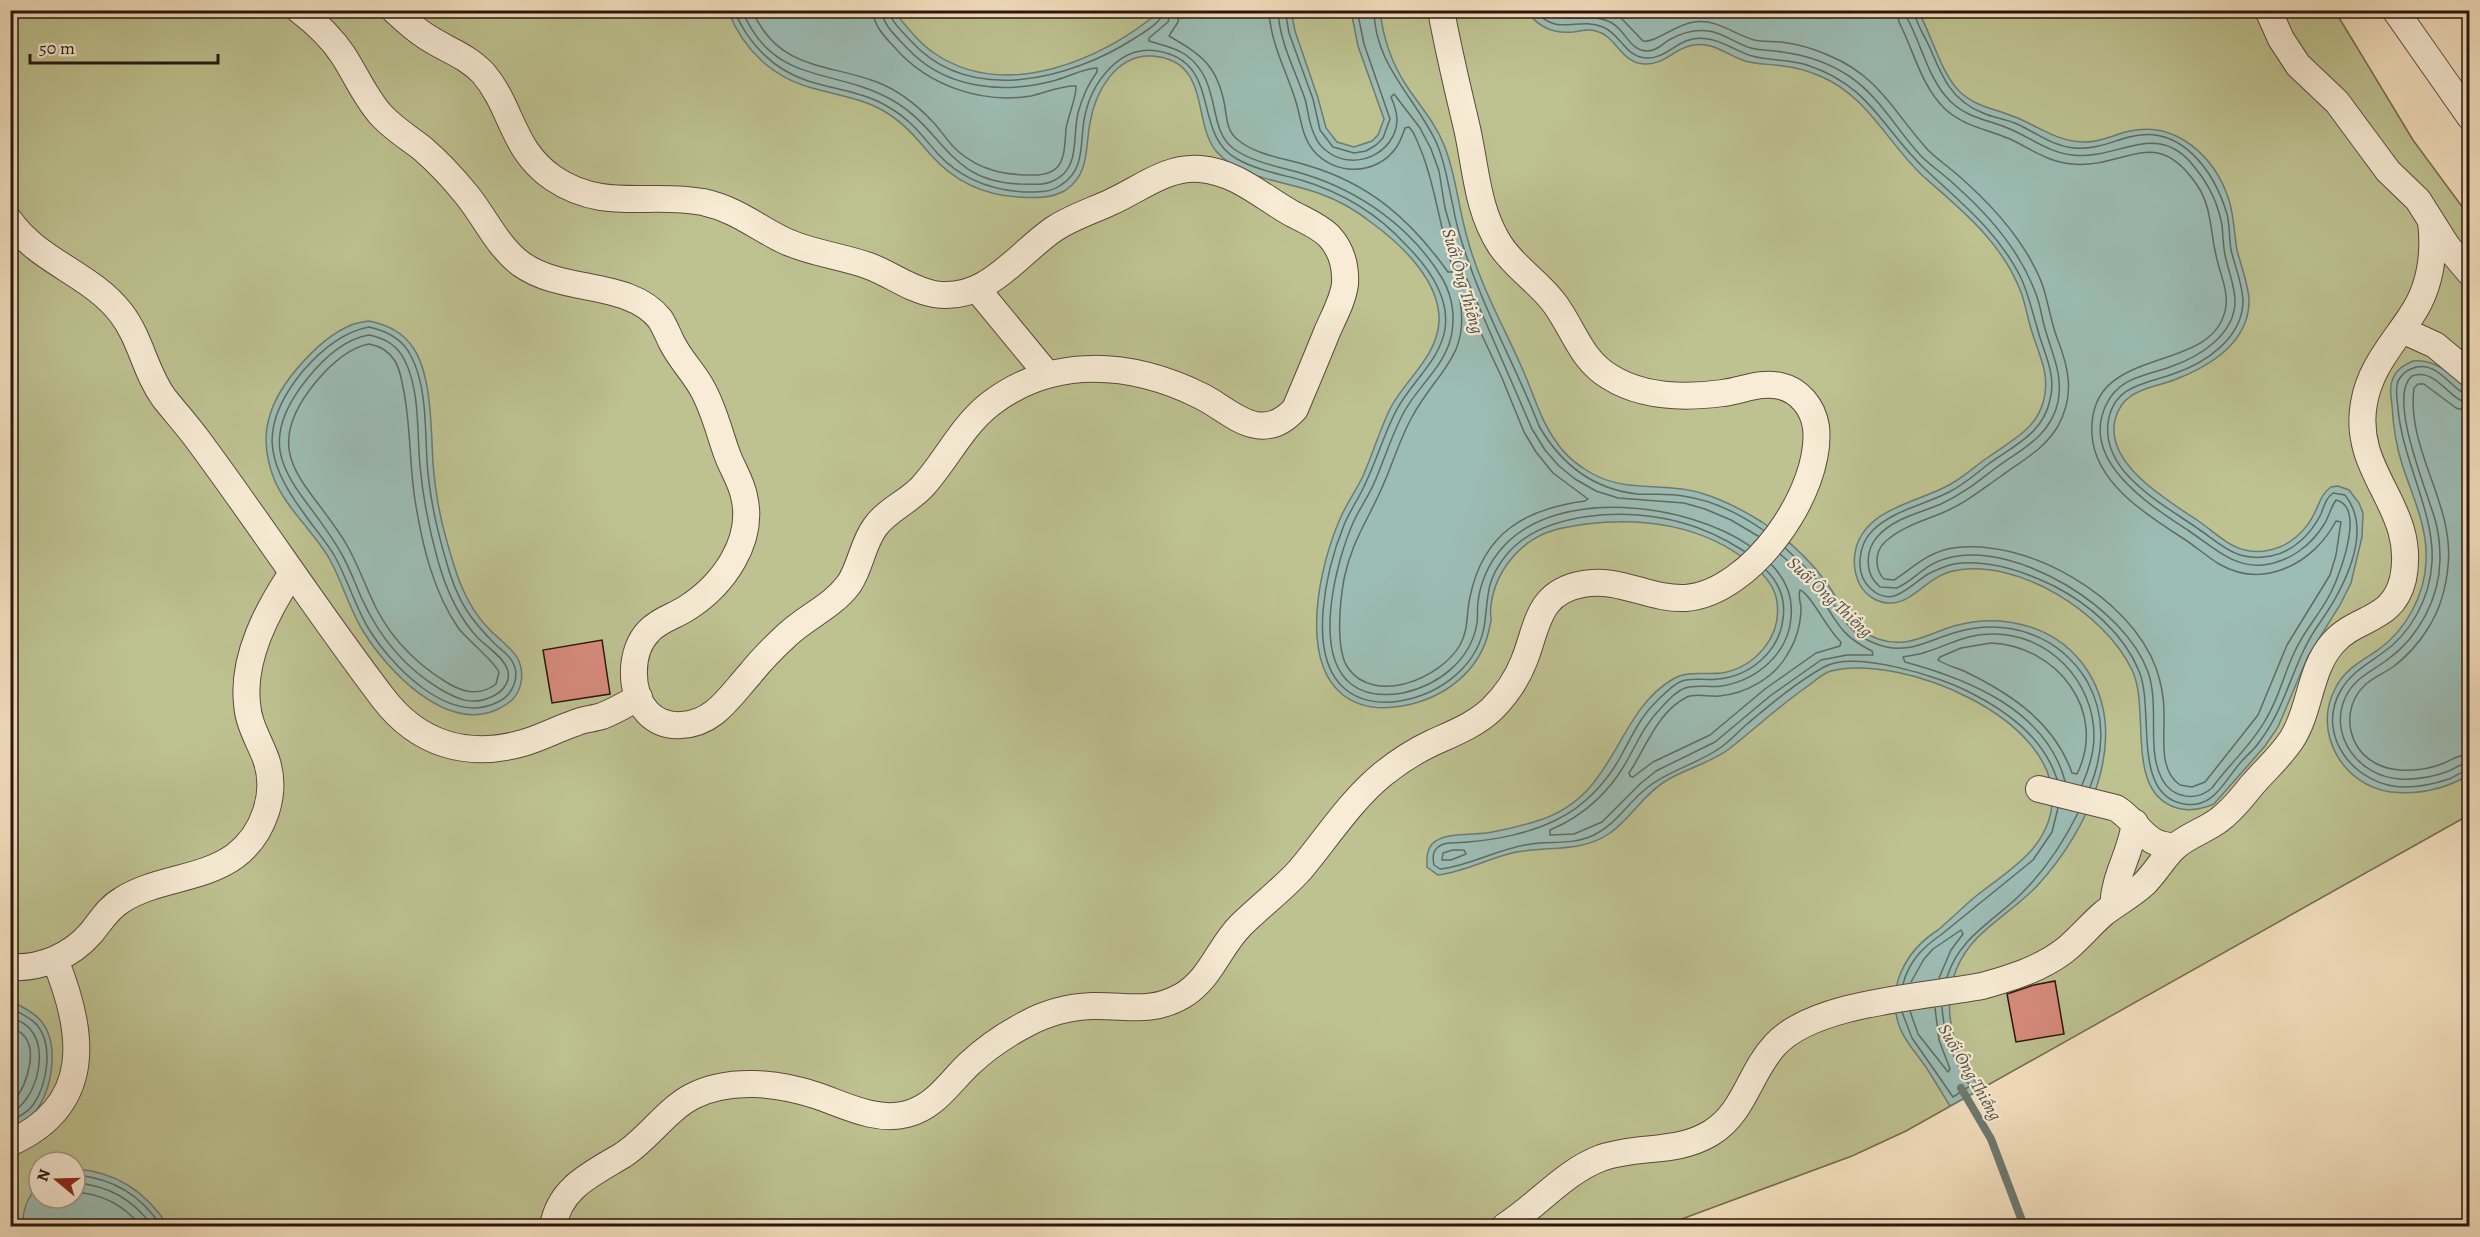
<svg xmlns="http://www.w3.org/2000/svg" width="2480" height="1237" viewBox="0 0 2480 1237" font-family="Alegreya,serif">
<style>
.green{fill:#bec291;stroke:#736c50;stroke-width:1.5;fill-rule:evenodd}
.water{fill:#9cbdb5;stroke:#6e7b72;stroke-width:1.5}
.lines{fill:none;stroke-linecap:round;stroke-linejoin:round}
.shore{stroke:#626a62;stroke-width:1.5}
.stream{stroke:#6e7b72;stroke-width:8}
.building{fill:#d78b7c;stroke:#28170e;stroke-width:1.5}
.minor-casing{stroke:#5b4a3a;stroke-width:28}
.minor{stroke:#f8ecd6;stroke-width:26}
.labels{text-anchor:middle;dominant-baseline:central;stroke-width:4.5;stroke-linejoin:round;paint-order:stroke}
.water-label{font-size:18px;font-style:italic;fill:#515148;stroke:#f8ecd6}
</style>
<rect width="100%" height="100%" fill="#f5e1c0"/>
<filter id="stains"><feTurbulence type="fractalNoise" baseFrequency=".00333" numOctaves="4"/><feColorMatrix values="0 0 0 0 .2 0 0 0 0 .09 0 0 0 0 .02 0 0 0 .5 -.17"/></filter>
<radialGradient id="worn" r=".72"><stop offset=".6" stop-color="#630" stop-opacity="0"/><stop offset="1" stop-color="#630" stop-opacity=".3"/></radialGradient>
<path class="green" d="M10,11H2335L2413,140L2469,216V815L1906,1131L1852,1156L1663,1226H11ZM39,1162H75V1198H39Z"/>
<g class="water">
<path d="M728,11H894C906,26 918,42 934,53C1005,102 1103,60 1160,11H1291L1295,31L1318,98L1326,128L1337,142L1354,147L1372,141L1378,135L1384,119L1358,46L1351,11H1380C1383,37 1391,62 1406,85C1419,105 1435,122 1444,145C1456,174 1458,206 1467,237C1479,283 1503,325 1522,368C1533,392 1540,419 1555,440C1562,451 1572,461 1583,468C1616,491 1645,484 1682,489C1711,493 1738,507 1762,522C1786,538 1809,559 1826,582C1842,604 1850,629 1878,639C1907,649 1927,634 1954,626C2003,612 2058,626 2087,670C2132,739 2087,832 2037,886C2019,905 1996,919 1977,938C1935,982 1945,1044 1981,1089L1950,1106C1941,1092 1933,1077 1923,1063C1915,1052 1905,1041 1900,1028C1885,989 1905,951 1938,930C1951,919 1963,907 1976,896C2009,870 2048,849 2052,804C2060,718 1900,653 1831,671C1823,673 1815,681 1808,686C1780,705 1756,728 1729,749C1709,764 1684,769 1664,782C1642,796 1630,819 1610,833C1580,854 1546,845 1512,853C1487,859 1464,872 1438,875L1427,867C1427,859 1426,851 1432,844C1445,831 1475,836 1492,832C1508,829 1525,825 1540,820C1618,794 1614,714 1673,679C1688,670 1705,675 1722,673C1755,667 1782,637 1777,602C1775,585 1763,573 1750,563C1703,525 1643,517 1586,524C1565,527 1545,530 1528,543C1508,558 1494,580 1491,605C1489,628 1494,607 1489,630C1480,672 1443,699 1402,706C1380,710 1360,708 1343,695C1298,659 1320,564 1340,519C1346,504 1356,491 1363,476C1373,453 1380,429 1391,407C1407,378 1437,356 1439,322C1441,282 1402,245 1372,223C1356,210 1338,200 1318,193C1286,181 1240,179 1216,151C1192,122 1211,60 1152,56C1116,54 1095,92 1090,123C1085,148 1090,173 1066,190C1051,199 1034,198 1018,197C983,195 954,181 931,155C917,139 905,124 887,113C865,99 841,96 816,89C774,79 744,51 728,11Z"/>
<path d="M1527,11H1918C1932,35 1940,72 1960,92C1976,107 1996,109 2015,117C2040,127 2057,142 2086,142C2102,142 2115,134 2130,131C2177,121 2215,157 2229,200C2234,216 2234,233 2237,250C2241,266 2248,283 2249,299C2250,340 2213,364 2179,378C2154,389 2123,387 2115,420C2105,464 2167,500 2197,520C2212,530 2227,546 2245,550C2253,552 2262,552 2270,550C2290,546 2307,530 2315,512C2320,502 2322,493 2331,487L2338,486L2349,490L2359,503L2363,513L2362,537L2351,583L2340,605L2308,656L2278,727L2265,746L2214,804C2202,809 2190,812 2177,808C2124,793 2151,709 2132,670C2105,613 2017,557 1953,571C1929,576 1913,602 1892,603C1879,604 1866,596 1860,585C1854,573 1853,560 1856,548C1867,508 1919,502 1949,485C1963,478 1974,467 1987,458C2010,441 2037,430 2044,399C2050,374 2039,355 2032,332C2028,320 2026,307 2022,295C2004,244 1963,211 1924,177C1888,144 1868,96 1820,76C1806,70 1790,66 1775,65C1765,64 1755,64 1745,61C1727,55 1714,42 1694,45C1675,47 1665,65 1645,64C1620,63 1617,36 1596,31C1588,28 1581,31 1573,32C1553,34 1538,27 1527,11Z"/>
<path d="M369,321C388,325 403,332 414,349C432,377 431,431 433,463C435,488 439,514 446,538C455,571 464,603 488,628C498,639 513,648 519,661C524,673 522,689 513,699C508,704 502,707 496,710C445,732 387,670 363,631C349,608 342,581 329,558C313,531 286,508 274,479C266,458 263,436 270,415C279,383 319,339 349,326C355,323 362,322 369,321Z"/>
<path d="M2413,361C2437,359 2454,376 2469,391V775C2445,789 2419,795 2391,792C2343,786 2312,732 2335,689C2344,670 2361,661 2378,650C2406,630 2425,595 2426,561C2428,527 2412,495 2402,464C2396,445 2393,425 2392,405C2391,396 2389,387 2393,378C2397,369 2404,365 2413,361Z"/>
<path d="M10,1000C21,1007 33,1011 41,1021C61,1043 52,1097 31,1116C25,1121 18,1124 11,1127Z"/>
<path d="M76,1169C117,1172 147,1193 168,1226H23C22,1211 28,1196 39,1185V1198H75Z"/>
</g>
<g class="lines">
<g class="shore">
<path d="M734,10C748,44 774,70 808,81C836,90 865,92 890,108C911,120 923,137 938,154C961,179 991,190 1024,192C1037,192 1050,193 1061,185C1087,169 1079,140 1085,115C1092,83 1119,45 1157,51C1223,61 1191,134 1237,159C1257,170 1279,174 1301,180C1341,192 1378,214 1406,245C1428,267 1450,296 1445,329C1440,361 1410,383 1396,411C1384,434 1377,459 1366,482C1360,497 1350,510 1344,525C1327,567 1305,655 1345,689C1361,702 1381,704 1400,701C1441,694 1480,665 1485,621C1488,595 1487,580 1504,558C1540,510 1630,507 1683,523C1705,529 1725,539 1744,551"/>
<path d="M742,10C773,86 834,67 892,100C945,130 947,182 1021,184C1032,184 1043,186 1053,181C1081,169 1072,137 1078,113C1082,98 1088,84 1097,72V68C1085,68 1065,78 1053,81C1002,94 945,89 907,48C898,38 882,25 882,10"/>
<path d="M752,10C778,70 826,63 877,82C897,90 917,105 932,121C942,131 948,143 959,152C980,170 1004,175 1031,175C1065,176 1064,156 1066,129C1068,116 1077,96 1076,86C1062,85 1045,93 1031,96C982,104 929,86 896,49C886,38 873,26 873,10"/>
<path d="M889,10C890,21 903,32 910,40C969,106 1070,80 1135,38C1144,32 1163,22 1164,10"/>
<path d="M1171,10L1168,22L1149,38V41C1161,45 1175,47 1186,55C1223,82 1206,129 1234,149C1254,163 1281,167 1304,174C1360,191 1412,228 1442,278C1454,298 1456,323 1449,344C1440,370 1417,388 1404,412C1392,434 1385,458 1375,481C1369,496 1359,509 1353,523C1336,562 1312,653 1351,684C1366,696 1385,696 1403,693C1439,685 1471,660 1477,623C1478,616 1477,609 1478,602C1480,583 1489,562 1503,547C1558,486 1688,503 1750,546"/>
<path d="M1180,10L1178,22L1169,36C1202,55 1218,66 1225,107C1227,120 1227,131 1238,140C1256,155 1283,158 1306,165C1369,183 1410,219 1448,272H1452L1453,269C1438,223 1435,176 1413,132L1409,127L1405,128C1403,134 1400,142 1396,148C1376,176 1334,176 1313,150C1302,137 1301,118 1296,102C1287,72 1270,43 1269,10"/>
<path d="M1278,10C1279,41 1295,70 1305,99C1308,110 1309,124 1314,134C1317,142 1322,148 1328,152C1355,172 1396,153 1397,120C1397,113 1394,104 1391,97L1394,94L1420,128L1431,149L1439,171L1445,208L1463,270L1532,429L1545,450L1559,466L1575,479L1596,491L1618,498L1684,503L1705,509L1731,520L1758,536"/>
<polyline points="1285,10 1289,33 1313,99 1320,130 1333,147 1354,153 1366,151 1376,145 1383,138 1390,119 1364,44 1357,10"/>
<path d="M1374,10C1374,65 1417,99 1437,144C1446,165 1448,185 1453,206C1456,225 1462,244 1469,263C1488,319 1518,371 1539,426C1561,464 1593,489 1637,494C1653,495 1668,493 1683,496C1711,500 1740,514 1763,530"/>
<path d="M1534,10C1559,38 1576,16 1603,27C1622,35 1625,58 1648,58C1670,58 1679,34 1708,39C1724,41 1737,52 1752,56C1770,61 1789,59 1807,65C1871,86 1882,129 1925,169C1960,202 1996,230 2019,274C2028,291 2031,308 2037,327C2043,352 2057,373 2050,400C2043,434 2013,446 1987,465C1975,475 1963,485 1949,492C1924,505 1894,510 1873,530C1858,545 1854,574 1871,589C1893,609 1910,585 1928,574C1936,570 1945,566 1954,564C1987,559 2025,572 2054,586C2089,604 2124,634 2139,671C2155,709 2131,795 2184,804C2214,809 2224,781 2241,762C2247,755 2255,749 2260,741C2287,706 2293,660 2319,624C2342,591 2375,532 2345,495L2333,493C2326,498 2324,506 2321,514C2311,534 2293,552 2271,556C2261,558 2250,558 2240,555C2224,550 2211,537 2197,528C2163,504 2102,473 2108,423C2113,385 2145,384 2173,374C2206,363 2243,338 2243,300C2242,283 2235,266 2231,250C2229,238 2230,226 2227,214C2214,171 2181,123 2129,137C2110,142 2095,150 2074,148C2052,146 2037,133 2017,124C2006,119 1994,118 1983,113C1952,101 1942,77 1930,48C1925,36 1915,23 1914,10"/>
<path d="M1544,10C1564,27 1589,10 1612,23C1626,31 1629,50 1647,51C1657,51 1662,44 1669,40C1681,33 1695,29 1709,31C1724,33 1736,44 1751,48C1762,51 1772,50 1782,52C1806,55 1829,63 1849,76C1880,97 1896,129 1921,156C1932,167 1945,175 1956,186C1991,217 2022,253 2037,297C2041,308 2042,320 2046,332C2053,356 2063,375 2058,402C2050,438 2019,450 1993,470C1976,483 1961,495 1941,504C1920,513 1894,518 1878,536C1865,550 1864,574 1880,587L1897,588C1918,578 1924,563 1952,557C2019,543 2125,608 2148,672C2160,706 2146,750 2162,779C2172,798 2196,802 2212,788C2229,764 2252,745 2266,719C2279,698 2284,673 2295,651C2304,631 2319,615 2329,596C2338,580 2367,507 2336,500C2331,507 2329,516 2325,523C2311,546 2289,562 2263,565C2233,568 2212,546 2189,531C2151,506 2079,461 2106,405C2119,377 2145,376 2170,367C2199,357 2235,335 2235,301C2235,286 2228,270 2225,255C2223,245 2223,235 2222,225C2218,204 2209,185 2196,169C2158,117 2119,161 2072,155C2048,152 2031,138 2010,129C1989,120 1967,118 1950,101C1928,79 1922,45 1907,18L1906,10"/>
<path d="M1607,10L1621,18L1643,41C1656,43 1676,24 1694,22C1718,19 1733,34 1754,40C1763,42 1772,41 1781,42C1798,44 1815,49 1830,56C1879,76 1895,114 1928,150C1938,160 1949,167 1960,177C1992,205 2024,240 2041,281C2048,299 2050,319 2057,338C2069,368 2075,395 2058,426C2044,450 2021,461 2000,477C1981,490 1964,504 1942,513C1923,521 1901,527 1885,542C1875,551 1874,569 1884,579L1894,580C1914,567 1928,552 1953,548C2027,537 2131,598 2156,668C2161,682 2164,698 2164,713C2165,736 2158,770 2180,785L2192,787L2205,782L2258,715L2287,645L2330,575L2336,555L2341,522L2336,521C2314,563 2264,590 2219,564C2206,556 2194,545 2181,537C2145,514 2095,482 2092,435C2086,340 2216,378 2226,306C2228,289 2219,271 2216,255C2210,231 2212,207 2197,185C2155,123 2127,169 2072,164C2048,162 2031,149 2010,139C1987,129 1965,127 1945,109C1921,86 1914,51 1899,22L1897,10"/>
<path d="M1462,297L1465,299L1502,378L1524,432L1536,452L1553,473L1588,499L1585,501C1525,509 1483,533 1470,597C1466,614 1469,629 1460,645C1441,678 1375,706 1348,668C1335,649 1340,601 1344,579C1351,544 1366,523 1380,492C1392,467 1399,440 1412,417C1436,372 1470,357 1460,300Z"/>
<path d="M369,327C387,331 403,339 411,356C427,386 425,429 427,461C429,494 436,526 445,557C450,576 456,594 467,611C475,623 485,634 495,644C501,650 508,654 512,661C521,676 513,695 498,702C449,727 390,665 367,626C354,603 347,578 334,555C325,540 313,527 303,512C264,460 260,424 302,372C320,351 342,332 369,327Z"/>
<path d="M369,335C385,338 398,346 405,361C420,391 417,433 420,466C423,498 429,529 438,561C446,589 458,617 478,638C487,647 502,656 507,668C512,681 503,692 491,697C472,706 457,699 440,689C405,668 379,636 362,599C355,584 350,568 341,553C305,488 243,458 307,379C323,359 344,339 369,335Z"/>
<path d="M369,344C380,346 389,351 395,361C400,369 401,378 403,387C411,424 409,462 415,500C422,544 433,592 459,629C470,642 493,660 499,672L496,684C479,697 462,692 446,682C412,661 385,631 370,595C363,579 357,564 349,549C315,486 253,459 315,383C329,366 347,348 369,344Z"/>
<path d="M2470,395C2452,393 2438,357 2411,369C2405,371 2401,376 2398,381C2395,389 2397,399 2398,408C2402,460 2435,513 2432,562C2430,598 2411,634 2381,654C2366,665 2351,673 2341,690C2314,736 2356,787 2405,787C2420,787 2434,784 2449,779C2456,776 2462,771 2470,770"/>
<path d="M2470,403C2448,401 2437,367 2412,376C2386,397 2429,495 2436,523C2439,535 2440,547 2440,559C2440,598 2418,638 2387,660C2372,671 2355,678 2346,696C2327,735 2359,777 2400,779C2417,780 2433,777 2449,771C2456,768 2461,763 2470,763"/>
<path d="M2470,412L2456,408L2424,384H2418L2414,388C2406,450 2455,504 2448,566C2446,589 2440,610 2427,630C2418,644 2406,657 2393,667C2384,673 2374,677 2366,684C2348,700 2345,726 2357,746C2366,761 2383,769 2400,770C2415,771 2430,769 2444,763C2453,759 2460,754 2470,754"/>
<path d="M1785,548C1797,559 1810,571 1820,584C1837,607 1845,632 1874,643C1907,657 1927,640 1957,632C2008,618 2059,635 2087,681C2106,715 2104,753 2090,787"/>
<path d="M1771,564C1786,580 1793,596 1791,618C1788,654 1757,680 1722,686C1710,688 1697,684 1685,688C1677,691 1667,701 1661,708C1646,723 1639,739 1629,757C1612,790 1584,816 1550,830V835L1574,834L1602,822L1640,784L1656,771L1715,742L1770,696L1821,660L1847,655H1873L1872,651C1835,633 1836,616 1813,587C1803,575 1792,564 1780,554"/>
<path d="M1766,570C1780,584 1786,599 1783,619C1779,652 1750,676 1718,679C1706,681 1693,677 1682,681C1673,684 1664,694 1657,701C1641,716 1633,734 1622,754C1608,781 1584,807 1556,820C1530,833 1496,840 1468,842C1458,843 1444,841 1437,848C1432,852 1433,860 1434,865L1440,869C1470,866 1499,848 1531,844C1553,841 1573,845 1594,835C1617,824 1628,802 1648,787C1670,770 1697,764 1720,748C1730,741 1738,732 1747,724C1771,704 1797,682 1824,667C1854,650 1939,676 1969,692C2007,711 2043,737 2057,779"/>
<path d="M1800,590C1811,594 1828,631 1841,642L1840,646L1816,653L1765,689L1710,735L1653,762L1633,777L1630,776L1629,773C1646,748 1657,712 1687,697C1695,693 1709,697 1719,696C1745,694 1774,678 1787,655C1796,641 1801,624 1801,607C1800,601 1798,595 1800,590Z"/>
<path d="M1991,643C2057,646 2108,711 2077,774L2072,773C2055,724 2013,695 1968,673C1959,668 1947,666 1938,660L1940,657L1961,648Z"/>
<path d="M2065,781C2046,710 1968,679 1905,662L1903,657C1910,655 1919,655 1926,652C1950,645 1964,634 1992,634C2048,633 2094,681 2094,736C2094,753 2089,769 2082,785"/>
<polygon points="1453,850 1464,850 1466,854 1451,860 1442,860 1443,853"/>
<path d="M1947,977C1959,938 1992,922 2019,896C2044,872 2063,843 2078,813"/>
<polyline points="1911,982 1924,959 1933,949 1961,930 1963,934 1951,950 1939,978"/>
<path d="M1903,984C1909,961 1923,947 1942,934L2033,860L2052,832L2058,808"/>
<path d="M10,1007C19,1013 30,1017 37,1025C54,1045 47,1085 33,1105C27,1113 19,1117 10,1121"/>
<polyline points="1910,1011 1918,1034 1948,1072 1950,1069 1939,1040 1935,1008"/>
<path d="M1902,1012L1912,1038L1953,1097L1970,1086C1954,1061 1944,1037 1942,1007"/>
<path d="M10,1016C19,1021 28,1024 33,1033C48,1055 35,1102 10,1113"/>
<path d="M10,1027C18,1030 25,1034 28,1042C35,1058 25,1093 10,1103"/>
<path d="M75,1175C112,1178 141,1195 161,1226"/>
<path d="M75,1183C107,1185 133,1199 152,1226"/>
<path d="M75,1192C103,1194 123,1205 141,1226"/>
</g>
<polyline class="stream" points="1961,1088 1991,1139 2024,1226"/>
</g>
<g class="building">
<polygon points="602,640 610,694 552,703 543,650"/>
<polygon points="2055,981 2064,1034 2016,1042 2007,994 2034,985"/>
</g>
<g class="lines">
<defs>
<g id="minor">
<path d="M299,10C316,23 331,37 343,55C356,75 365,97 381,115C394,129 409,138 423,149C439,163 453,178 466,194C485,217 497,246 521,264C563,294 629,280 660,319C665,327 668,335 672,343C680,359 693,372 702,388C714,409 719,432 727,454C732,468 741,481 744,496C755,541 723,585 687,608C675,616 659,620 649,631C629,651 629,693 648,713C657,722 668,726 681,725C714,724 730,696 750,674C761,660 774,647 787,635C806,617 833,606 849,584C861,566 862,545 875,527C887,510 908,502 922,487C946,461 961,427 990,404C1054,355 1132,362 1201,396C1218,404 1237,422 1256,425C1272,428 1285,420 1295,409C1306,383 1317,357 1327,332C1334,316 1343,300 1345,284C1346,266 1341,249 1329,236C1319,226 1304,220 1291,213C1261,196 1236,172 1200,169C1167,166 1140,189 1111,202C1092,211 1072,217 1054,229C1016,255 986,303 934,294C911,290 891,274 869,266C841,256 810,253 783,240C755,226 735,209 703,202C649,192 603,212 553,178C511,149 513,108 483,73C466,55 444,49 424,35C413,28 404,19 394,10"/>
<polyline points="2268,10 2281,39 2298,65 2337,102 2388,171 2418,200 2447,246 2470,273"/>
<polyline points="2395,10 2470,117"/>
<path d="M10,221C39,262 91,274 121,313C141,339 145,372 164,398C175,412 187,425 198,440C261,525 319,614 383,698C418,744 467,759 523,743C541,738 557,729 575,723C583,719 593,719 602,716C615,711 627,704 639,697"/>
<polyline points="977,289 1047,374"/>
<polyline points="2402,330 2435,345 2470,374"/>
<path d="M2039,789L2116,808C2140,823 2144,847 2176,846"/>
<path d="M2113,905C2115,874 2131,853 2135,823"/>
<path d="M10,967C41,969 71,956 91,933C101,921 108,908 122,900C156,878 202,880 235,856C264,834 278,793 266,759C259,740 248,724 247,703C242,657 268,609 292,573"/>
<path d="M10,1143C94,1105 85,1033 55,960"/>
<path d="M553,1226C560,1187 592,1174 623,1155C649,1138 666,1110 693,1096C730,1077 780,1083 818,1096C846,1106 877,1122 907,1114C935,1107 949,1083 969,1064C986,1048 1005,1035 1026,1024C1046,1013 1069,1007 1092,1006C1127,1005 1150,1014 1182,996C1211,979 1218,948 1241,925C1260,906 1282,890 1300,870C1327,838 1350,801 1383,774C1398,762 1415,751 1432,743C1454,733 1475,725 1492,709C1506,695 1517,679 1524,661C1538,626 1537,592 1583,584C1619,577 1650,600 1686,598C1751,593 1823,491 1816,427C1813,407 1799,390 1780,386C1761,381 1741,391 1723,393C1686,398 1642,397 1610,377C1581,360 1574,330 1555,304C1539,282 1515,268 1500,245C1476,208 1476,165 1466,124C1457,86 1448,49 1441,10"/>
<path d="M1505,1226C1538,1205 1564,1172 1601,1158C1638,1145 1677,1154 1711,1133C1745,1112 1749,1073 1775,1045C1814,1002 1924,997 1982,986C2011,978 2040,969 2064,951C2078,940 2090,925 2104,913C2117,903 2132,895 2144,884C2156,872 2164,857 2176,846C2189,835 2206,830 2219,820C2233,810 2242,797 2253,784C2266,769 2281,756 2292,739C2311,709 2309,670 2333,643C2356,616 2393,622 2403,579C2418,507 2351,474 2364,403C2370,368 2392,345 2411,316C2431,287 2435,255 2431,221"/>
</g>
</defs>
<use href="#minor" class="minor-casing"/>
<use href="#minor" class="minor"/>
</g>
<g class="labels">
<g class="water-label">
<text transform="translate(1463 281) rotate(74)">Suối Ông Thiềng</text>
<text transform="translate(1830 597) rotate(43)">Suối Ông Thiềng</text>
<text transform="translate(1970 1072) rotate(60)">Suối Ông Thiềng</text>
</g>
</g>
<rect width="2480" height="1237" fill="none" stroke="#f5e1c0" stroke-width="36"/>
<rect x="12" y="12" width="2456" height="1213" fill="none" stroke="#28170e" stroke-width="3"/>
<rect x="18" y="18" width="2444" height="1201" fill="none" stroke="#28170e" stroke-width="1.5"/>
<g transform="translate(57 1180) rotate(289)"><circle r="28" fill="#f8ecd6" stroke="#a59786" stroke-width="1.5"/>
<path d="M0-4.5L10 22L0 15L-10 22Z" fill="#8f2418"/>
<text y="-9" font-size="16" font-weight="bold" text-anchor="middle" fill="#28170e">N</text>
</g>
<path d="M30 54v9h188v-9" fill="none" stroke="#28170e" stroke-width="3"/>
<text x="39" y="54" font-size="18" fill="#28170e" stroke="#f8ecd6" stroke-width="4.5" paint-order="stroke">50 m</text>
<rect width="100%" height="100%" filter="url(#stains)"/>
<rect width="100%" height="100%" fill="url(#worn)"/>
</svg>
